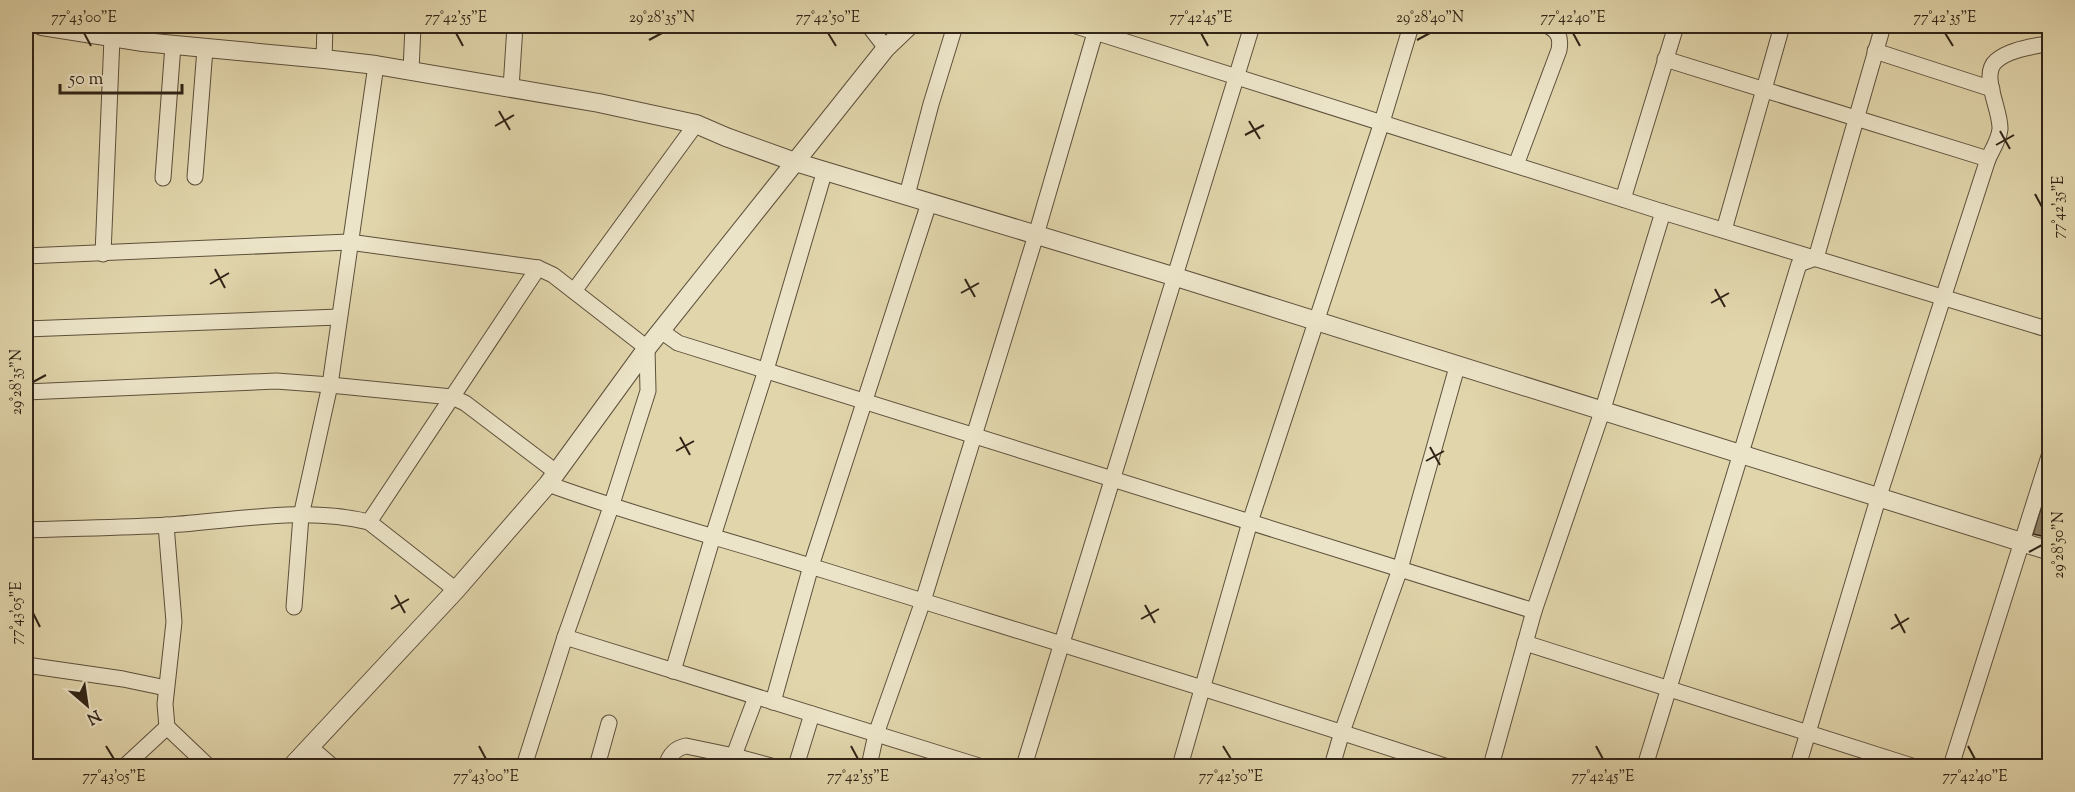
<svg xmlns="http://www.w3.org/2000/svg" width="2075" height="792" viewBox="0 0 2075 792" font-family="'Sorts Mill Goudy',serif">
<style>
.building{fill:#8d8064;stroke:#312417;stroke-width:1.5}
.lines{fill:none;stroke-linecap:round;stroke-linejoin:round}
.minor-casing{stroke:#5d503c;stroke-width:17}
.tertiary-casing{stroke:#5d503c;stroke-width:20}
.minor{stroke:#ece4c8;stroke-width:15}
.tertiary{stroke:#ece4c8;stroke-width:18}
.ticks{fill:none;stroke:#312417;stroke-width:2}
.neatline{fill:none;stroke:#312417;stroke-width:2}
.ticks-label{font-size:15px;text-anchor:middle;fill:#312417}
</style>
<rect width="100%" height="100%" fill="#e1d5ab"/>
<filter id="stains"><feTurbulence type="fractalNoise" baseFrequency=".00333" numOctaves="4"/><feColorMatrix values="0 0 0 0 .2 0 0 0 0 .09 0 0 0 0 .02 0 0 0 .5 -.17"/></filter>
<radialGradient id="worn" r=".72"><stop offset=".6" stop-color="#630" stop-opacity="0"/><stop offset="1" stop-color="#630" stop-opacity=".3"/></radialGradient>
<polygon class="building" points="2050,478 2050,538 2033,534"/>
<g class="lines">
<defs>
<g id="minor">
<polyline points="869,26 886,48"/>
<polyline points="1076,26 1663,212 2050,330"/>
<polyline points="1875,51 1992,89"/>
<polyline points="324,59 325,26"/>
<polyline points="1665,59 1988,159 1878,499 1798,766"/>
<polyline points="411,71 413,26"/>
<polyline points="511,88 515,26"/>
<path d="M1988,159C1992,150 1999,140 2000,129C2001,110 1980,75 1996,61C2009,49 2033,47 2050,43"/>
<path d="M1516,165L1559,50C1561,38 1559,32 1548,26"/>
<polyline points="195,177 205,49"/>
<polyline points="163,178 173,45"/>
<polyline points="907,195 931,104 955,26"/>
<polyline points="1623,199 1676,26"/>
<polyline points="1724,230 1782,26"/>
<polyline points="103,254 112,38"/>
<polyline points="26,256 349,242 538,268 553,275 647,348 648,391 611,507 565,637 524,766"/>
<polyline points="574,291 696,124"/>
<polyline points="26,329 339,317"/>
<polyline points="661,331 678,343 1534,611 1491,766"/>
<polyline points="26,392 276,381 330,385 452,397 465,403 556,472"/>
<path d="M548,484C638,517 732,541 823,570C1031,635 1239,698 1445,766"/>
<polyline points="369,522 538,268"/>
<polyline points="166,525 174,622 165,704 167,727 208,766"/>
<path d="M26,530C73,528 120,528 168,525C233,521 304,506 369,522L456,590"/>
<polyline points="294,607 301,516 330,385 376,65"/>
<polyline points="1534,611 1602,412 1663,212"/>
<polyline points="565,637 979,766"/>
<polyline points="1525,643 1912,766"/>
<polyline points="26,665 123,679 166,688"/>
<polyline points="673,671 713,536 766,370 825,170"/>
<polyline points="773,702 811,566 929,203"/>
<polyline points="310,747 332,766"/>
<polyline points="125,766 167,727"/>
<polyline points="597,766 609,723"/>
<path d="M666,766C669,756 675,748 686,746L734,756L771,766"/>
<polyline points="730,766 756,697"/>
<polyline points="796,766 812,714"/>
<polyline points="869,766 876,734 923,601 1036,235 1097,26"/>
<polyline points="1024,766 1252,26"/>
<polyline points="1180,766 1250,522 1382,122 1411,26"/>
<polyline points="1332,766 1342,732 1400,569 1457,367"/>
<polyline points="1645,766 1799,264 1816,258 1883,26"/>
<polyline points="1951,766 2050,453"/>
</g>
<g id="tertiary">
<polyline points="42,26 143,42 324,59 376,65 599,103 696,124 726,137 795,162 1176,277 2050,551"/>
<polyline points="292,766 456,590 548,484 647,348 886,48 909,26"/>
</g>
</defs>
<use href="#minor" class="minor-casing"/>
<use href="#tertiary" class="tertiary-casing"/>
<use href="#minor" class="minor"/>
<use href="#tertiary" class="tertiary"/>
</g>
<path class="ticks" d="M84,33L91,46M456,33L463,46M828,33L836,46M1201,33L1208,46M1573,33L1580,46M1945,33L1953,46M649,40L662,33M1417,40L1430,33M499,111L510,130M1249,121L1260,139M495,126L514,115M2000,131L2010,149M1245,135L1264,125M1996,145L2014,135M2035,194L2042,207M215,269L225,288M965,279L975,297M210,284L229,273M1715,289L1725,307M961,293L979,283M1711,303L1729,293M33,382L46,375M680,437L690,455M1430,447L1440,465M676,451L694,441M1426,461L1444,451M2029,552L2042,545M395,595L405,613M1145,605L1155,623M391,609L409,599M33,613L40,627M1895,614L1905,633M1141,619L1159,609M1891,629L1909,618M106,746L114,759M479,746L486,759M851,746L858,759M1223,746L1231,759M1596,746L1603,759M1968,746L1975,759"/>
<rect width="2075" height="792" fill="none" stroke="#e1d5ab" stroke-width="66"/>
<g transform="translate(87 705) rotate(151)" stroke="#ece4c8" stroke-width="4.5" paint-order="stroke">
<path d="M0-4.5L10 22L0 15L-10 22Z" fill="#312417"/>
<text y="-9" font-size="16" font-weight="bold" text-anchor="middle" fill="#312417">N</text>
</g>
<path d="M60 84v9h122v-9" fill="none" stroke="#312417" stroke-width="3"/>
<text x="69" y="84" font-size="18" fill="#312417" stroke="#ece4c8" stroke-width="4.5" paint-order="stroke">50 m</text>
<rect x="33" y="33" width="2009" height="726" class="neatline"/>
<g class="ticks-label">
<text x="84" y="22">77°43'00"E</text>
<text x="456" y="22">77°42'55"E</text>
<text x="662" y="22">29°28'35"N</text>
<text x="828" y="22">77°42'50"E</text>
<text x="1201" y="22">77°42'45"E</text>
<text x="1430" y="22">29°28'40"N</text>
<text x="1573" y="22">77°42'40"E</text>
<text x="1945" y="22">77°42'35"E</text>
<text transform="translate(2058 207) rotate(-90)" y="5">77°42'35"E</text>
<text transform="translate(16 382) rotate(-90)" y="5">29°28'35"N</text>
<text transform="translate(2058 545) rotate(-90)" y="5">29°28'50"N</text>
<text transform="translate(16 613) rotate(-90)" y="5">77°43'05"E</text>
<text x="114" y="781">77°43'05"E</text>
<text x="486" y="781">77°43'00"E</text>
<text x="858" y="781">77°42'55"E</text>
<text x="1231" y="781">77°42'50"E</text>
<text x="1603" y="781">77°42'45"E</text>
<text x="1975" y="781">77°42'40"E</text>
</g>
<rect width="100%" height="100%" filter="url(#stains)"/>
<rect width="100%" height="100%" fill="url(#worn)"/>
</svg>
